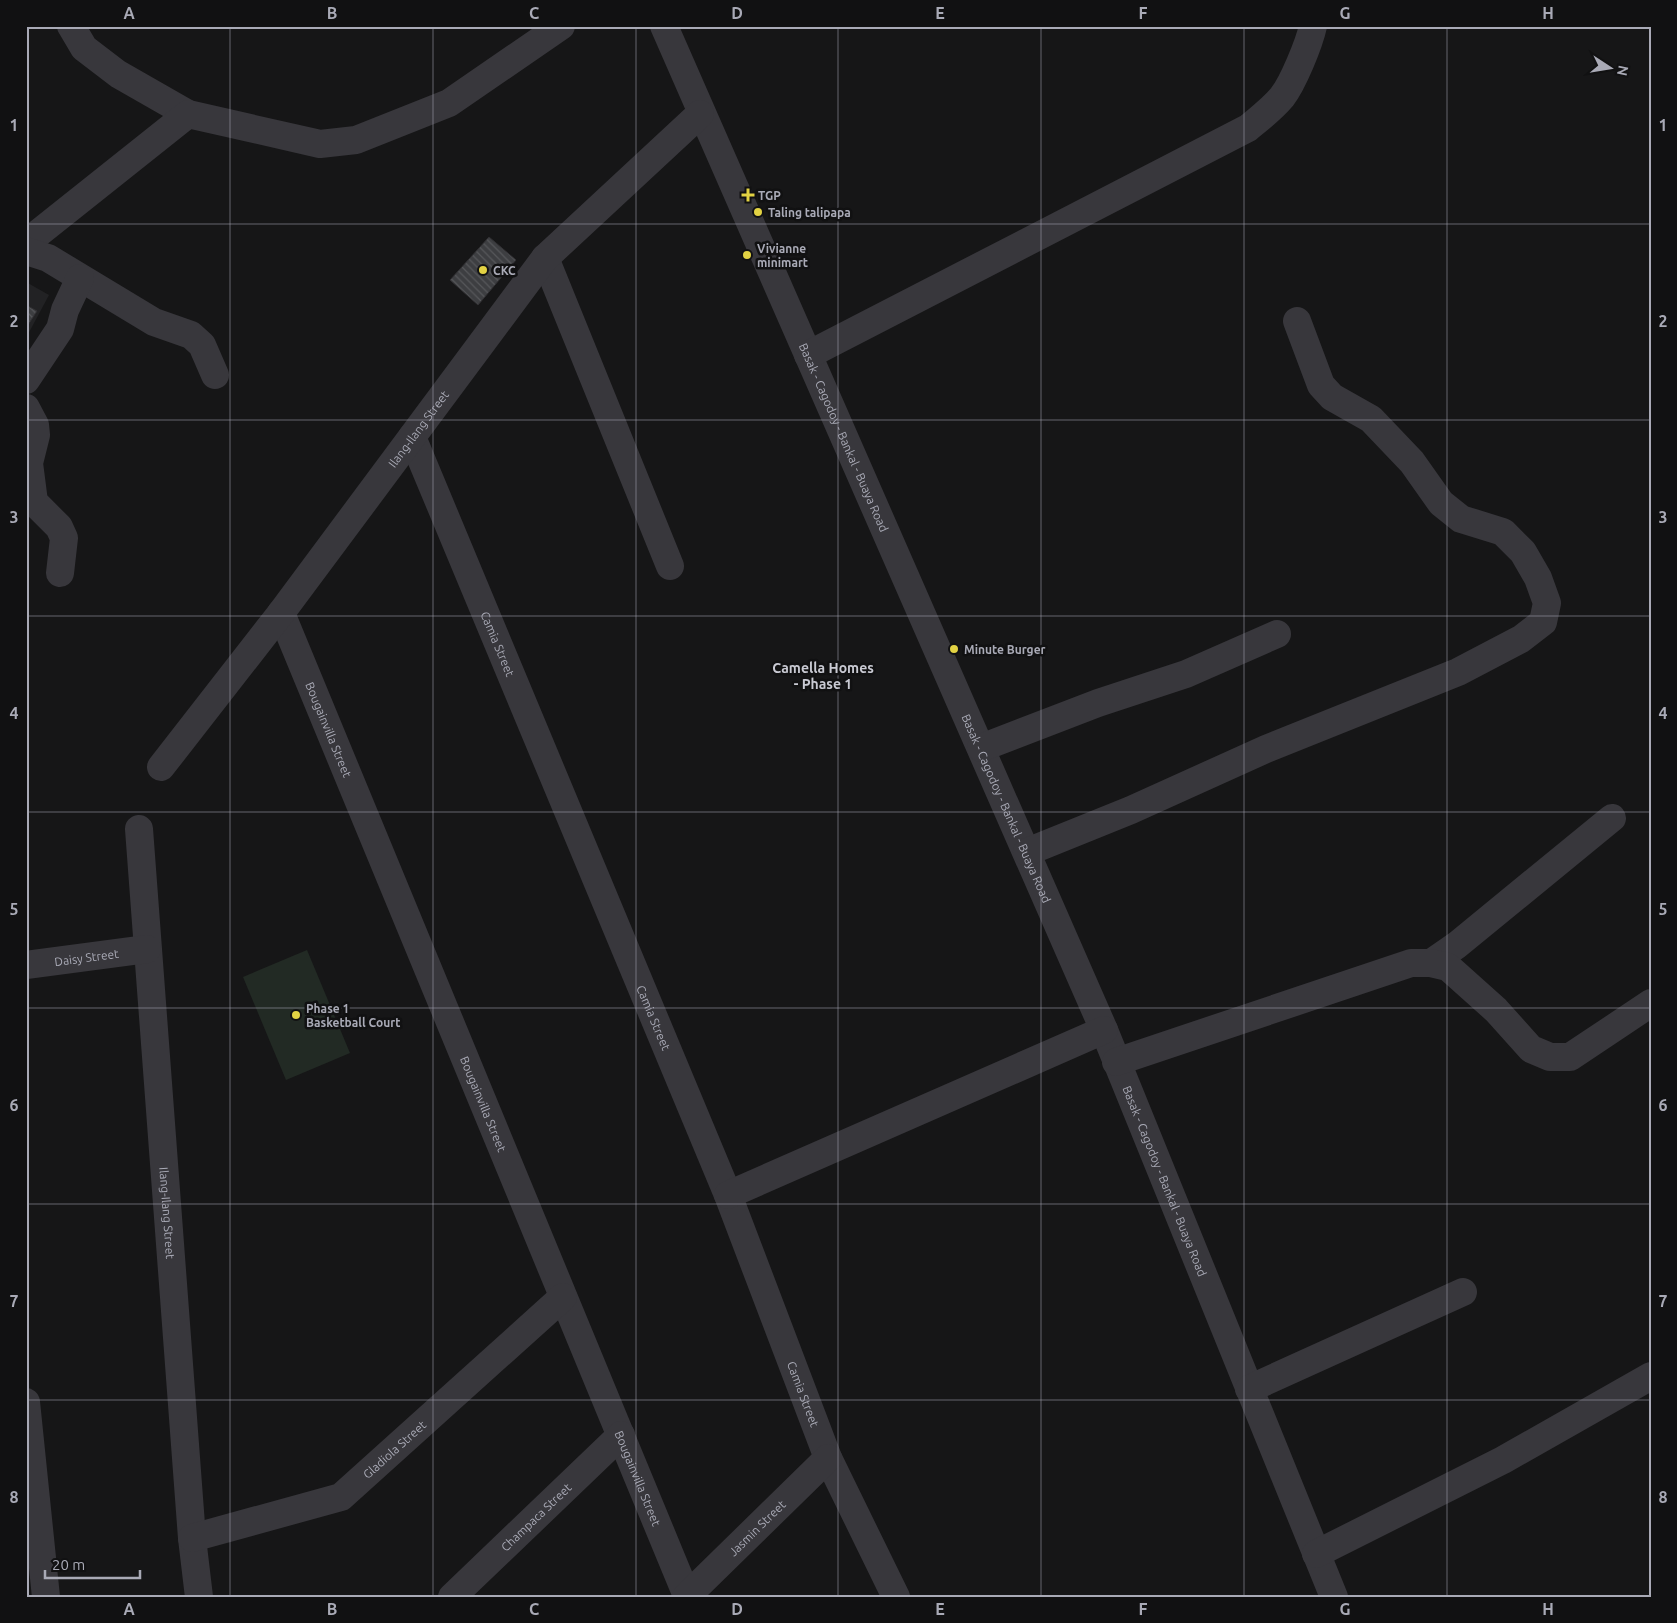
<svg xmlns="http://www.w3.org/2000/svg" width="1677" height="1623" viewBox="0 0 1677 1623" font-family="Ubuntu,sans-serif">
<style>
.built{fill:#222224}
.pitch{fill:#222a24}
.building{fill:url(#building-back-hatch);stroke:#313033}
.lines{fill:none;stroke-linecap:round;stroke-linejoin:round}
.minor{stroke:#38373c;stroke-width:28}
.grid{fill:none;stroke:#a9aab6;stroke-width:1;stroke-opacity:0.55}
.poi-dot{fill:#e2d243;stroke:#111112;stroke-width:2}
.labels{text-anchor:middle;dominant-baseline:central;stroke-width:5;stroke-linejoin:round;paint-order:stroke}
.poi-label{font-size:12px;font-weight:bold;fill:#a9aab6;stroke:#111112;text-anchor:start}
.street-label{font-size:12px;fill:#a9aab6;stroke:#111112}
.neighbourhood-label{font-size:14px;font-weight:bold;fill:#c9cad3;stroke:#111112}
.neatline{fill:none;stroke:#a9aab6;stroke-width:2}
.grid-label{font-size:16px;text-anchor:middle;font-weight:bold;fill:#a9aab6}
</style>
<defs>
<pattern id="building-back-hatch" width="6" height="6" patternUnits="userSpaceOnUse" patternTransform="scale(1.25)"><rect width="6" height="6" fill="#3d3e41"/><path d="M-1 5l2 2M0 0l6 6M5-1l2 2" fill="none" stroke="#56575a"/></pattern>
</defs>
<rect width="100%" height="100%" fill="#161617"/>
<polygon class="built" points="26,282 49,295 26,338"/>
<polygon class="pitch" points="307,950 350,1053 286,1080 243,977"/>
<g class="building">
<polygon points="489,237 516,260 478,305 450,280"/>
<polygon points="26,305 37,311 26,328"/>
</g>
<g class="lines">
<g class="minor">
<polyline points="71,26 84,48 118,74 188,114"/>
<path id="s1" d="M664,26L1104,1030L1334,1597"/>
<polyline points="26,243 188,114 320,144 356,140 449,103 561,26"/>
<polyline points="26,251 48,258 154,322 191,335 202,345 215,375"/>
<polyline points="545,258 670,566"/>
<path d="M808,355L1248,128C1260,118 1272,109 1282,97C1293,83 1309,44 1313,26"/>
<polyline points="26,380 60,329 65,310 80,278"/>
<polyline points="26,408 35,425 36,435 29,463 34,502 59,527 64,538 60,573"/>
<path id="s2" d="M412,437L728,1195L828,1458L896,1597"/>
<path id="s3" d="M281,613L687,1596"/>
<polyline points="981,748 1098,703 1186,674 1277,634"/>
<path id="s4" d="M161,767L281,613L545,258L700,114"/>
<path id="s5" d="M139,829L192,1538L199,1597"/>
<polyline points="1027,852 1131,810 1266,749 1458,672 1521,639 1543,622 1547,603 1538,578 1523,552 1503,532 1461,519 1441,503 1412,462 1371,419 1332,397 1321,385 1297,321"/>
<polyline points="1431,963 1457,945 1612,818"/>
<path id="s6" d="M26,965L147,949"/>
<polyline points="1116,1062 1411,963 1431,963 1448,967 1496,1010 1531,1049 1550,1057 1570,1057 1651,1003"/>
<polyline points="728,1195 1104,1030"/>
<polyline points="1249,1389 1463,1292"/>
<polyline points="26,1402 46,1597"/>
<path id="s7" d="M192,1538L341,1497L563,1297"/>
<polyline points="1316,1554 1503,1460 1651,1376"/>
<path id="s8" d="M452,1597L621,1435"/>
<path id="s9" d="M686,1597L828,1458"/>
</g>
</g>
<path class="grid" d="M230,26V1597M433,26V1597M636,26V1597M838,26V1597M1041,26V1597M1244,26V1597M1447,26V1597M26,224H1651M26,420H1651M26,616H1651M26,812H1651M26,1008H1651M26,1204H1651M26,1400H1651"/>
<g class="poi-dot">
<path d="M745.5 187.5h5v5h5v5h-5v5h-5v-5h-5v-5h5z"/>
<circle cx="758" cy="212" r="5"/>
<circle cx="747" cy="255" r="5"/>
<circle cx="483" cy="270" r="5"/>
<circle cx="954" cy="649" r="5"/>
<circle cx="296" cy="1015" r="5"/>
</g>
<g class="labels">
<g class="poi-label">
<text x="758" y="195">TGP</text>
<text x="768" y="212">Taling talipapa</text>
<text x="757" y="248">Vivianne<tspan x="757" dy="14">minimart</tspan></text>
<text x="493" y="270">CKC</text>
<text x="964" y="649">Minute Burger</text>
<text x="306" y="1008">Phase 1<tspan x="306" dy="14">Basketball Court</tspan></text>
</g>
<g class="street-label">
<text stroke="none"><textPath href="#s4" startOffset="425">Ilang-Ilang Street</textPath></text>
<text stroke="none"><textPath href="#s1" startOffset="449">Basak - Cagodoy - Bankal - Buaya Road</textPath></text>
<text stroke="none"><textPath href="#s2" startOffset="224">Camia Street</textPath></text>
<text stroke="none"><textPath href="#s3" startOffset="126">Bougainvilla Street</textPath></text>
<text stroke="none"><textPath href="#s1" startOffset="854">Basak - Cagodoy - Bankal - Buaya Road</textPath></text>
<text stroke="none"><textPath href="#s6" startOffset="61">Daisy Street</textPath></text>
<text stroke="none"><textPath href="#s2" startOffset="629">Camia Street</textPath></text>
<text stroke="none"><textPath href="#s3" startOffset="531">Bougainvilla Street</textPath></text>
<text stroke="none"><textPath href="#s1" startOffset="1259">Basak - Cagodoy - Bankal - Buaya Road</textPath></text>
<text stroke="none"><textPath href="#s5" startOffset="385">Ilang-Ilang Street</textPath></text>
<text stroke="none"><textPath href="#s2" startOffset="1034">Camia Street</textPath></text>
<text stroke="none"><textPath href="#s7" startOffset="226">Gladiola Street</textPath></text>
<text stroke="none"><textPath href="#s3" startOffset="936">Bougainvilla Street</textPath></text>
<text stroke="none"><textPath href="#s8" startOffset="116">Champaca Street</textPath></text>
<text stroke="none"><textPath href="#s9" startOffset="99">Jasmin Street</textPath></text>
</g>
<g class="neighbourhood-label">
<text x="823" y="668">Camella Homes<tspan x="823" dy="16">- Phase 1</tspan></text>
</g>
</g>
<rect width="1677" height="1623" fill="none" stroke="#111112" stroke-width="55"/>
<g transform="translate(1610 68) rotate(102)" stroke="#111112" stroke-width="4" paint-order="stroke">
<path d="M0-4L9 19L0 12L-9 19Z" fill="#a9aab6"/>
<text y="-8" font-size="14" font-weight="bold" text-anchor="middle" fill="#a9aab6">N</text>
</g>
<path d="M45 1570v8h95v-8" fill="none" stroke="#a9aab6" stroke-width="2.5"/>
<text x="52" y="1570" font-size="15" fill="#a9aab6" stroke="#111112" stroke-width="4" paint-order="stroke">20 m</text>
<rect x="28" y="28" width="1622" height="1568" class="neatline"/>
<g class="grid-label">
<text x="129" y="19">A</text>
<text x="332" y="19">B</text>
<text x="534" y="19">C</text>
<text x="737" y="19">D</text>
<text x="940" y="19">E</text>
<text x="1143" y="19">F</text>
<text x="1345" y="19">G</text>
<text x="1548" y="19">H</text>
<text x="14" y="131">1</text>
<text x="1663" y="131">1</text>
<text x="14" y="327">2</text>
<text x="1663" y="327">2</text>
<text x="14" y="523">3</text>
<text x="1663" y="523">3</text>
<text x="14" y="719">4</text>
<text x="1663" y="719">4</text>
<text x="14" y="915">5</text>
<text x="1663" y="915">5</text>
<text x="14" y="1111">6</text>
<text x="1663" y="1111">6</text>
<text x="14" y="1307">7</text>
<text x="1663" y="1307">7</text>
<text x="14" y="1503">8</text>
<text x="1663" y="1503">8</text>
<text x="129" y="1615">A</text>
<text x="332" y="1615">B</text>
<text x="534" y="1615">C</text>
<text x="737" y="1615">D</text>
<text x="940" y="1615">E</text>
<text x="1143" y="1615">F</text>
<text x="1345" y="1615">G</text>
<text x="1548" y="1615">H</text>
</g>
</svg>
